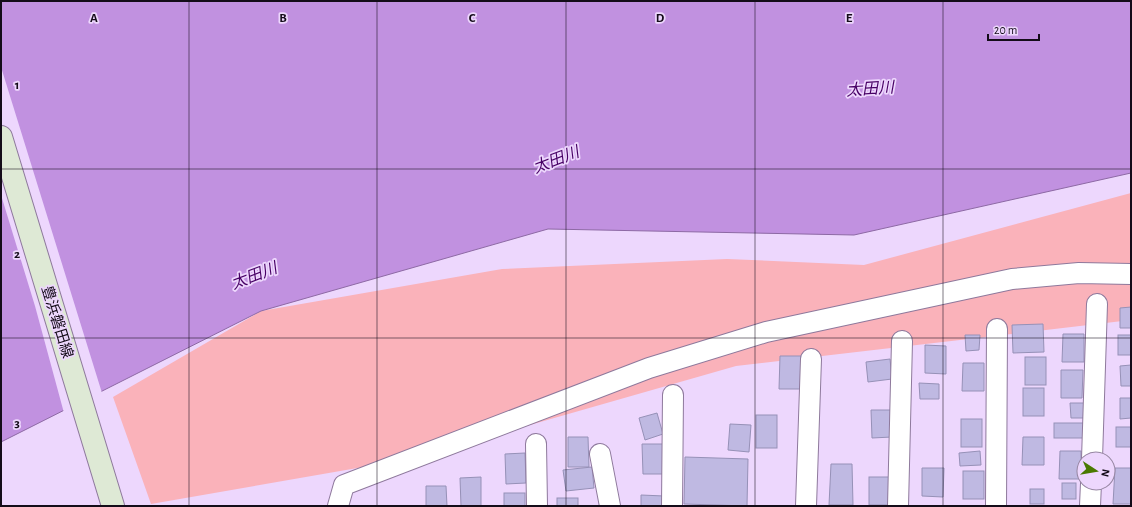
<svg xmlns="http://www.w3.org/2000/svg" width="1132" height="507" viewBox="0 0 1132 507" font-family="'Alegreya Sans','Noto Sans JP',sans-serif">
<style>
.green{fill:#fab2ba}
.water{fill:#c191e0;stroke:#8d69a4}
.pier{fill:#edd7fd}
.building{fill:#bfb9e2;stroke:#9691b7}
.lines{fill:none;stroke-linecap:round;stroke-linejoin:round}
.street-casing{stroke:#8e799c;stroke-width:22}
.secondary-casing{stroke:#8e799c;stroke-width:24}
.street{stroke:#fff;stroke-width:20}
.secondary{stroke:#dee9d5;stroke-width:22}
.grid{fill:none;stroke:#140c19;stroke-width:1;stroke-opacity:0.55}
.labels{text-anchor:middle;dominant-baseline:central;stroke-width:3.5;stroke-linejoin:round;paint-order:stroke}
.street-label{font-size:15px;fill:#140c19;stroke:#edd7fd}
.water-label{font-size:16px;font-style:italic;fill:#470065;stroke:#edd7fd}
.grid-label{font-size:13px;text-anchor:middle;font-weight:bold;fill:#140c19;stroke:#edd7fd;stroke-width:3.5;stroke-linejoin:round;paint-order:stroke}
</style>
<rect width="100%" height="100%" fill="#edd7fd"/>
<polygon class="green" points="1131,193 1131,320 736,366 415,458 151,504 113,397 261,311 502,269 727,259 864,265"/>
<polygon class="water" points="1,1 1131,1 1131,173 854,235 548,229 261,311 1,442"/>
<polygon class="pier" points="1,67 102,393 64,413 35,306 1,195"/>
<g class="building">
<polygon points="1131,307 1131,328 1120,328 1120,308"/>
<polygon points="1043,324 1044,352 1013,353 1012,325"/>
<polygon points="1063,334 1084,334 1084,362 1062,362"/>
<polygon points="965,335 980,335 979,350 966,351"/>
<rect x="1118" y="335" width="13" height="20"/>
<polygon points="925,345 946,346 946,374 925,373"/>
<polygon points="780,356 801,356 801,389 779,389"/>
<rect x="1025" y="357" width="21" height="28"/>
<polygon points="890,359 892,379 868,382 866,362"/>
<polygon points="963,363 984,363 984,391 962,391"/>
<polygon points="1131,365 1131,386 1121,386 1120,366"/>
<polygon points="1061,370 1083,370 1082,398 1061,398"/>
<polygon points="919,383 939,384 939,399 920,399"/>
<rect x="1023" y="388" width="21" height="28"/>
<polygon points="1120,398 1131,398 1131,418 1120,419"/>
<polygon points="1070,403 1085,403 1085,418 1071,418"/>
<polygon points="871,410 891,410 892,437 872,438"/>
<polygon points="657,413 663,434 645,440 639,418"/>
<rect x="756" y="415" width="21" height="33"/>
<rect x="961" y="419" width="21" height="28"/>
<rect x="1054" y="423" width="32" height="15"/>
<polygon points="730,424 751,425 749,452 728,450"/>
<rect x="1116" y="427" width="15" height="20"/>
<polygon points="568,437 588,437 589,467 568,467"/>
<polygon points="1023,437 1044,437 1044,465 1022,465"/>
<polygon points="642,444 663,444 663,474 643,474"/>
<polygon points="980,451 981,465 960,466 959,453"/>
<polygon points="1060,451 1081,451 1081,479 1059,479"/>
<polygon points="525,453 526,483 506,484 505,454"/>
<polygon points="685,457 748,459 747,506 684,504"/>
<polygon points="831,464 852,464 853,505 829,505"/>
<polygon points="592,467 594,488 566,491 563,470"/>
<polygon points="922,468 944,468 943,497 922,496"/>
<polygon points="1115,468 1131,468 1131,504 1113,504"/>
<rect x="963" y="471" width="21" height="28"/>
<polygon points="481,477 481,506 461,506 460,478"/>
<rect x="869" y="477" width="21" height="28"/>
<rect x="1062" y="483" width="14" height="16"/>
<polygon points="426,486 446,486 447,506 426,506"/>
<rect x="1030" y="489" width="14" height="15"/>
<rect x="504" y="493" width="21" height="13"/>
<polygon points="641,495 664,496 663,506 641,506"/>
<rect x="557" y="498" width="21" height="8"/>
</g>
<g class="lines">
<defs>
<g id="street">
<polyline points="536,444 537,506"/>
<polyline points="600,454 610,506"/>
<polyline points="1092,459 1097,304"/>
<polyline points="338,506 344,485 649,368 766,332 1012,279 1079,273 1131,274"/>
<polyline points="672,506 673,395"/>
<polyline points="806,506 811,359"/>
<polyline points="898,506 902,341"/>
<polyline points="996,506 997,329"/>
<polyline points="1090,506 1091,483"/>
</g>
<polyline id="secondary" points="1,137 113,506"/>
</defs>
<use href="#street" class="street-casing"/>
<use href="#secondary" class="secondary-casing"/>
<use href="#street" class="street"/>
<use href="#secondary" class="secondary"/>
</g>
<path class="grid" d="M189,1V506M377,1V506M566,1V506M755,1V506M943,1V506M1,169H1131M1,338H1131"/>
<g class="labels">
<g class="street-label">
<text transform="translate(57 322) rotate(73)">豊浜磐田線</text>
</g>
<g class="water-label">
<text transform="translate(870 89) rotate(-4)">太田川</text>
<text transform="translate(556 160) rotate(-21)">太田川</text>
<text transform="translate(254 276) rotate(-21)">太田川</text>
</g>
</g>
<g class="grid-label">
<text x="94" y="22">A</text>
<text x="283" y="22">B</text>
<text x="472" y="22">C</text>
<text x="660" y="22">D</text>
<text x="849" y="22">E</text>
<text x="17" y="89">1</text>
<text x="17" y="258">2</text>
<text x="17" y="427">3</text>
</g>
<rect width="1132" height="507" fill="none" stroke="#140c19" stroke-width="4"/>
<g transform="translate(1096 471) rotate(102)"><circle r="19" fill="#edd7fd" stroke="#9686a2"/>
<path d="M0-3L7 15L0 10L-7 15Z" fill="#4a7a01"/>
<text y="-6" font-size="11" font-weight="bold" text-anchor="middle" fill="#140c19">N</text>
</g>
<path d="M988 34v6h51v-6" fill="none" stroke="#140c19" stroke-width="2"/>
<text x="994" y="34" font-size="12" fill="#140c19" stroke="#edd7fd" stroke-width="3" paint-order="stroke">20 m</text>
</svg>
